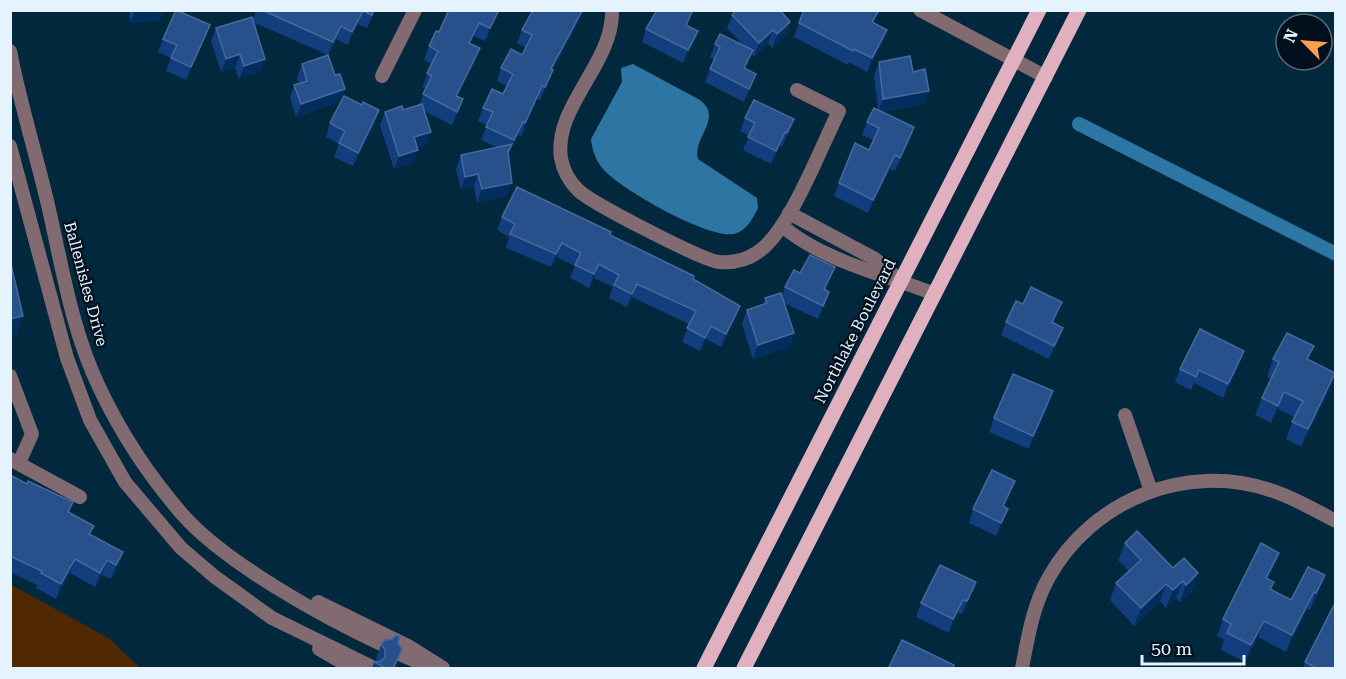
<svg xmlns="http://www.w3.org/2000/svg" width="1346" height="679" viewBox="0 0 1346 679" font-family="'Roboto Serif',serif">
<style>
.green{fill:#502902}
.water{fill:#2d76a3}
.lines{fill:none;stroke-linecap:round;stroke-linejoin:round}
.canal{stroke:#2d76a3;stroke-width:14}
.minor{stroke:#826a71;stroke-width:14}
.major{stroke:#e1b0be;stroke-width:15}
.wall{fill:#123e7d}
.shaded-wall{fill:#022d5d}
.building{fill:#28518b;stroke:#466a9d;stroke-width:1.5}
.labels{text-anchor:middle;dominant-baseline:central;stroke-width:4.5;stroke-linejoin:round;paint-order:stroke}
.street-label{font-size:16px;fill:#e4f3fe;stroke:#01101c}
</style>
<rect width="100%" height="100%" fill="#02283d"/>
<polygon class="green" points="10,584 110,639 140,668 11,668"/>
<path class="water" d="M633,64L700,100C724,119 692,137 698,159L757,198L758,208C753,218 747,231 734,234C708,239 620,189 603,169C596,161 592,150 591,139L622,82L621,68Z"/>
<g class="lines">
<polyline class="canal" points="1079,124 1336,254"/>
<g class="minor">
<path d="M612,10C614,63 553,107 561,158C563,170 570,182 578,190C591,203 702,260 719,262C733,263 747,260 758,252C789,232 821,147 839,111L797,90"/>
<polyline points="920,10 1046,77"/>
<path d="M10,51C20,103 36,154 48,205C62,266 72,332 100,389C121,433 150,477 182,514C225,563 323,617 383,645"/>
<polyline points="382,76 415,10"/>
<polyline points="10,146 67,358 90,420 125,482 181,548 215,577 272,618 372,667"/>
<polyline points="789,213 875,259 897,278"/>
<path d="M782,226C825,262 884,274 935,294"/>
<polyline points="10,376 32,434 19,463"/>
<polyline points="1125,415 1151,491"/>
<polyline points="10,459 80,497"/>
<polyline points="318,602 408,646 443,668"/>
<polyline points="319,649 352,668"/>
<polyline points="402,655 423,664"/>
<path d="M1022,668C1028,637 1033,605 1049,577C1092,500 1186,462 1270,490C1293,497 1314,510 1336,521"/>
</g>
<g class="major">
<polyline points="704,668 1039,10"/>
<polyline points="744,668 1079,10"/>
</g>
</g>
<g class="wall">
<polygon points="129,10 163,10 160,20 130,23"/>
<polygon points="256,10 375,10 367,28 358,24 348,45 336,39 328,55 253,22 260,72 239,79 235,68 221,72 211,41 216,28 253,20"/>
<polygon points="499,10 494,22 485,41 474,36 470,43 475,61 457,97 458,113 452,125 424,111 426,145 418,148 418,150 413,163 394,169 380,125 385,112 403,110 419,105 426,88 422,87 432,64 424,60 429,46 439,32"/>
<polygon points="732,15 790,22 786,35 772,48 768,43 754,57 751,53 745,69 751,87 744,102 705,82 714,60 710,58 715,44 744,46 727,28"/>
<polygon points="799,23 874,23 882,43 867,72 849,62 848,65 794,37"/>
<polygon points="210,25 205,39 186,80 166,71 171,58 158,52 163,39"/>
<polygon points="577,25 553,69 553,70 548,83 540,100 537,99 521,137 518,135 509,153 507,196 477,203 474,187 461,190 456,169 461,155 496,147 481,140 487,125 478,121 483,108 503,94 507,86 497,81 501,68 522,55 526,48 517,43 522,30"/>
<polygon points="688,26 693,44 683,63 642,42 646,29"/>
<polygon points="879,62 913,72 929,91 924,104 882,112 914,127 910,140 895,171 890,169 868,213 834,196 839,183 869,150 873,140 862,135 867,122 878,109 874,76"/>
<polygon points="302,64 335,75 345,89 340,102 296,117 290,98 294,85 299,84 297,78"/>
<polygon points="362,105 375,124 353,166 334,157 339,144 326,137 330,123"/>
<polygon points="745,118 794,119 789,132 782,147 780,146 771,164 743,150 749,136 740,131"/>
<polygon points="502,217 610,235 693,279 735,319 721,347 706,339 700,351 682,342 689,324 632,297 627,307 609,298 613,287 594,278 589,288 570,278 575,266 557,257 551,267 506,248 509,237 497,230"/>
<polygon points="835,267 826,290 825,305 818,319 784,303 794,333 790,347 753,359 742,324 747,310 763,305 765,298 782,295 785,287 800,273"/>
<polygon points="1062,302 1053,323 1058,341 1049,359 1001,335 1006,322 1023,304"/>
<polygon points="1244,351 1239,365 1223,398 1194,383 1191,390 1175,382 1180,369"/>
<polygon points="1273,359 1309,359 1330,390 1301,447 1286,439 1294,417 1278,409 1271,423 1255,415 1262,398 1271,379 1267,377"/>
<polygon points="1049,405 1029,449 989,432 994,418"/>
<polygon points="10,475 27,484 73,502 69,512 91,535 123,552 118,566 111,579 102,575 95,587 70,573 56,599 36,588 37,585 10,572"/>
<polygon points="1015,481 1004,507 1008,509 1003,522 996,536 969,523 973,509"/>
<polygon points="1137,531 1192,591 1180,602 1176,598 1166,608 1160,601 1134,626 1110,600 1116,583 1129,571 1118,560 1125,543"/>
<polygon points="1279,553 1273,569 1268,579 1274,582 1271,590 1291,600 1308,567 1319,592 1310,610 1307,609 1286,652 1258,637 1245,662 1221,650 1224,640 1217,636 1223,619"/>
<polygon points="971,596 962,614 958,613 949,633 916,617 921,603"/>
<polygon points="398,643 402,649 394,669 372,669 374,662 379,662 376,659 381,645"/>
<polygon points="1305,662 1335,669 1303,669"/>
</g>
<g class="shaded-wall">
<polygon points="135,10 163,10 160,20 130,23"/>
<polygon points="499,10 494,22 485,41 490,28"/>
<polygon points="363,11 358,24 348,45 352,32"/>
<polygon points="582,11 577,25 546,82 551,69"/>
<polygon points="790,22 786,35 772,48 777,34"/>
<polygon points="479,23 474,36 464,56 469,43"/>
<polygon points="210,25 205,39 186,80 191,67"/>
<polygon points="341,26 336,39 328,55 333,42"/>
<polygon points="773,30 768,43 754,57 759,43"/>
<polygon points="887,30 882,43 867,72 872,58"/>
<polygon points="698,31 693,44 683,63 688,50"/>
<polygon points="480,48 475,61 451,109 456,96"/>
<polygon points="753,50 748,63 739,81 744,68"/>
<polygon points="240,54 235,68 221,72 226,59"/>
<polygon points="265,59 260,72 239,79 244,66"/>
<polygon points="553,70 548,83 540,100 545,87"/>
<polygon points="756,74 751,87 744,102 749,89"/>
<polygon points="542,86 537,99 521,137 525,123"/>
<polygon points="345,89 340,102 296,117 301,104"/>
<polygon points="929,91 924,104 878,112 883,99"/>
<polygon points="463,99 458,113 452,125 457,112"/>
<polygon points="379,110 375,124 353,166 358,153"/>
<polygon points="794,119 789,132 782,147 787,133"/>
<polygon points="523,122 518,135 509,154 514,140"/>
<polygon points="914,127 910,140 895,171 900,158"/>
<polygon points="431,132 426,145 409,151 414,137"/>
<polygon points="785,132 780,146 771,164 776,151"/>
<polygon points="418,150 413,163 394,169 399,156"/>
<polygon points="895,155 890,169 868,213 873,200"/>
<polygon points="478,174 474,187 461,190 465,177"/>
<polygon points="512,183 507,196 477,203 482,189"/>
<polygon points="562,243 557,257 551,267 556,254"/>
<polygon points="599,264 594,278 589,288 594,274"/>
<polygon points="835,267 830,281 819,302 824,289"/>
<polygon points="637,284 632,297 627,307 632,294"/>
<polygon points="829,292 825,305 818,319 823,306"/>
<polygon points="1062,302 1057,315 1047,335 1052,322"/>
<polygon points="740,306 735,319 721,347 726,334"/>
<polygon points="23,316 17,334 10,335 10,319"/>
<polygon points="711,326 706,339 700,351 705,338"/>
<polygon points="1063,328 1058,341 1049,359 1054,346"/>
<polygon points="794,333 790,347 753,359 758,345"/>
<polygon points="1244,351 1239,365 1223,398 1228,384"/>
<polygon points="1335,374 1330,390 1301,447 1308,429"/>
<polygon points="1053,391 1049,405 1029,449 1033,436"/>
<polygon points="1284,392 1278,409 1271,423 1278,406"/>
<polygon points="1015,481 1010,495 998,520 1003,506"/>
<polygon points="1008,509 1003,522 996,536 1001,523"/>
<polygon points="123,552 118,566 111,579 116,565"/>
<polygon points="1279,553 1273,569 1260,595 1266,578"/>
<polygon points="75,559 70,573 56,599 61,584"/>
<polygon points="107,560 102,575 95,587 100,573"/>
<polygon points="1198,573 1192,591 1180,602 1186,585"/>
<polygon points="1325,575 1319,592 1310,610 1316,593"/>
<polygon points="1183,581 1176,598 1166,608 1173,590"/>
<polygon points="976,582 971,596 962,614 967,601"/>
<polygon points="1166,584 1160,601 1134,626 1141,608"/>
<polygon points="1314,592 1307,609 1286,652 1292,635"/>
<polygon points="963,600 958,613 949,633 953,619"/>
<polygon points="1264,621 1258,637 1245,662 1251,645"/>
<polygon points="402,649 397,662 394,669 393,669"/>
</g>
<g class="building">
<polygon points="176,10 210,25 191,67 171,58 177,45 163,39"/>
<polygon points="262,10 374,10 372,15 363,11 352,32 341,26 333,42"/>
<polygon points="449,10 499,10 490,28 479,23 469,43 480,48 456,96 463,99 457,112 423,94 432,76 427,73 438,51 429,46 436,31 439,32"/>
<polygon points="533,10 580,10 582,11 551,69 553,70 545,87 542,86 525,123 523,122 514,140 486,127 493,112 483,108 492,89 503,94 513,74 501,68 511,49 522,55 532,35 522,30"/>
<polygon points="657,10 693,10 686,25 698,31 688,50 646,29"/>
<polygon points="736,10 780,10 790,22 777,34 773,30 759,43 732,15"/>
<polygon points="804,10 873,10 878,12 872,22 887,30 872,58 854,49 853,51 799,23"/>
<polygon points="252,17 265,59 244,66 240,54 226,59 216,28"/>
<polygon points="720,34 753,50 744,68 756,74 749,89 710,69 720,47 715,44"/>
<polygon points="328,55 335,75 340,74 345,89 301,104 294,85 307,81 302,64"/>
<polygon points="910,56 913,72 925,69 929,91 883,99 879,62"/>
<polygon points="344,96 362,105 363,102 379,110 358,153 339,143 345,131 330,123"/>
<polygon points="754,100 794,119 787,133 785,132 776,151 748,137 755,123 745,118"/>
<polygon points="422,104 431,132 414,137 418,150 399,156 385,112 402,106 403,110"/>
<polygon points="874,108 914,127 900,158 895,155 873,200 839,183 855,143 869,150 879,128 867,122"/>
<polygon points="512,144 508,152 512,183 482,189 478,174 465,177 461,155"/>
<polygon points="517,187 611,232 610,235 694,276 693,279 740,306 726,334 711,326 705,338 687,328 696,311 637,284 632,294 614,285 619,275 599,264 594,274 575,265 581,253 562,243 556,254 510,234 515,224 502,217"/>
<polygon points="810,255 835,267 824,289 829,292 823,306 785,287 794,270 800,273"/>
<polygon points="10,260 23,316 10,319"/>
<polygon points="1031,287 1062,302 1052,322 1063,328 1054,346 1006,322 1016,301 1023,304"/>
<polygon points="781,293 794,333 758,345 747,310 767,303 765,298"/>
<polygon points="1200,329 1244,351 1228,384 1199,370 1196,377 1180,369"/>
<polygon points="1287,333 1314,346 1307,359 1335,373 1308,429 1292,422 1303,401 1284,392 1278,406 1262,398 1279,362 1273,359"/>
<polygon points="1013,374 1053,391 1033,436 994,418"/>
<polygon points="992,470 1015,481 1003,506 1008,509 1001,523 973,509"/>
<polygon points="10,475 27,484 28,481 73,502 68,512 94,526 89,534 123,552 116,565 107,560 100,573 75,559 61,584 41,573 42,571 10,556"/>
<polygon points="1137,531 1173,568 1184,558 1198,573 1186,585 1183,581 1173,590 1166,584 1141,608 1116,583 1141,560 1125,543"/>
<polygon points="1261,543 1279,553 1266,578 1274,582 1270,589 1291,600 1308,567 1325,575 1316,593 1314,592 1292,635 1264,621 1251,645 1227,633 1231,624 1223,619"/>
<polygon points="940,565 976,582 967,601 963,600 953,619 921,603"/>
<polygon points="1335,603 1335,669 1318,669 1305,662"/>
<polygon points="396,635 400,636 398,643 402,649 393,669 387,669 374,662 381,661 385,657 385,649 381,645 384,640 392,639"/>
<polygon points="902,640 954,665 952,669 888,669"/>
</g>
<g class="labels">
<g class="street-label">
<text transform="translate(86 284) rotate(75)">Ballenisles Drive</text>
<text transform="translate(855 331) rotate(-63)">Northlake Boulevard</text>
</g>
</g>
<rect width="1346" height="679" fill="none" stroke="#e4f3fe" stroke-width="24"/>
<g transform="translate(1304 42) rotate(295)"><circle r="28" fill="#01101c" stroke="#5c6b76" stroke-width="1.5"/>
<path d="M0-4.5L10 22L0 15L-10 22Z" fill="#fa9f4f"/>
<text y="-9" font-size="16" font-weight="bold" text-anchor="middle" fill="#e4f3fe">N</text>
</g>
<path d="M1142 655v9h102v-9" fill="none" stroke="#e4f3fe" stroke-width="3"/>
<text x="1151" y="655" font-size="18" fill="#e4f3fe" stroke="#01101c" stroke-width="4.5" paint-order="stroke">50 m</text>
</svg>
